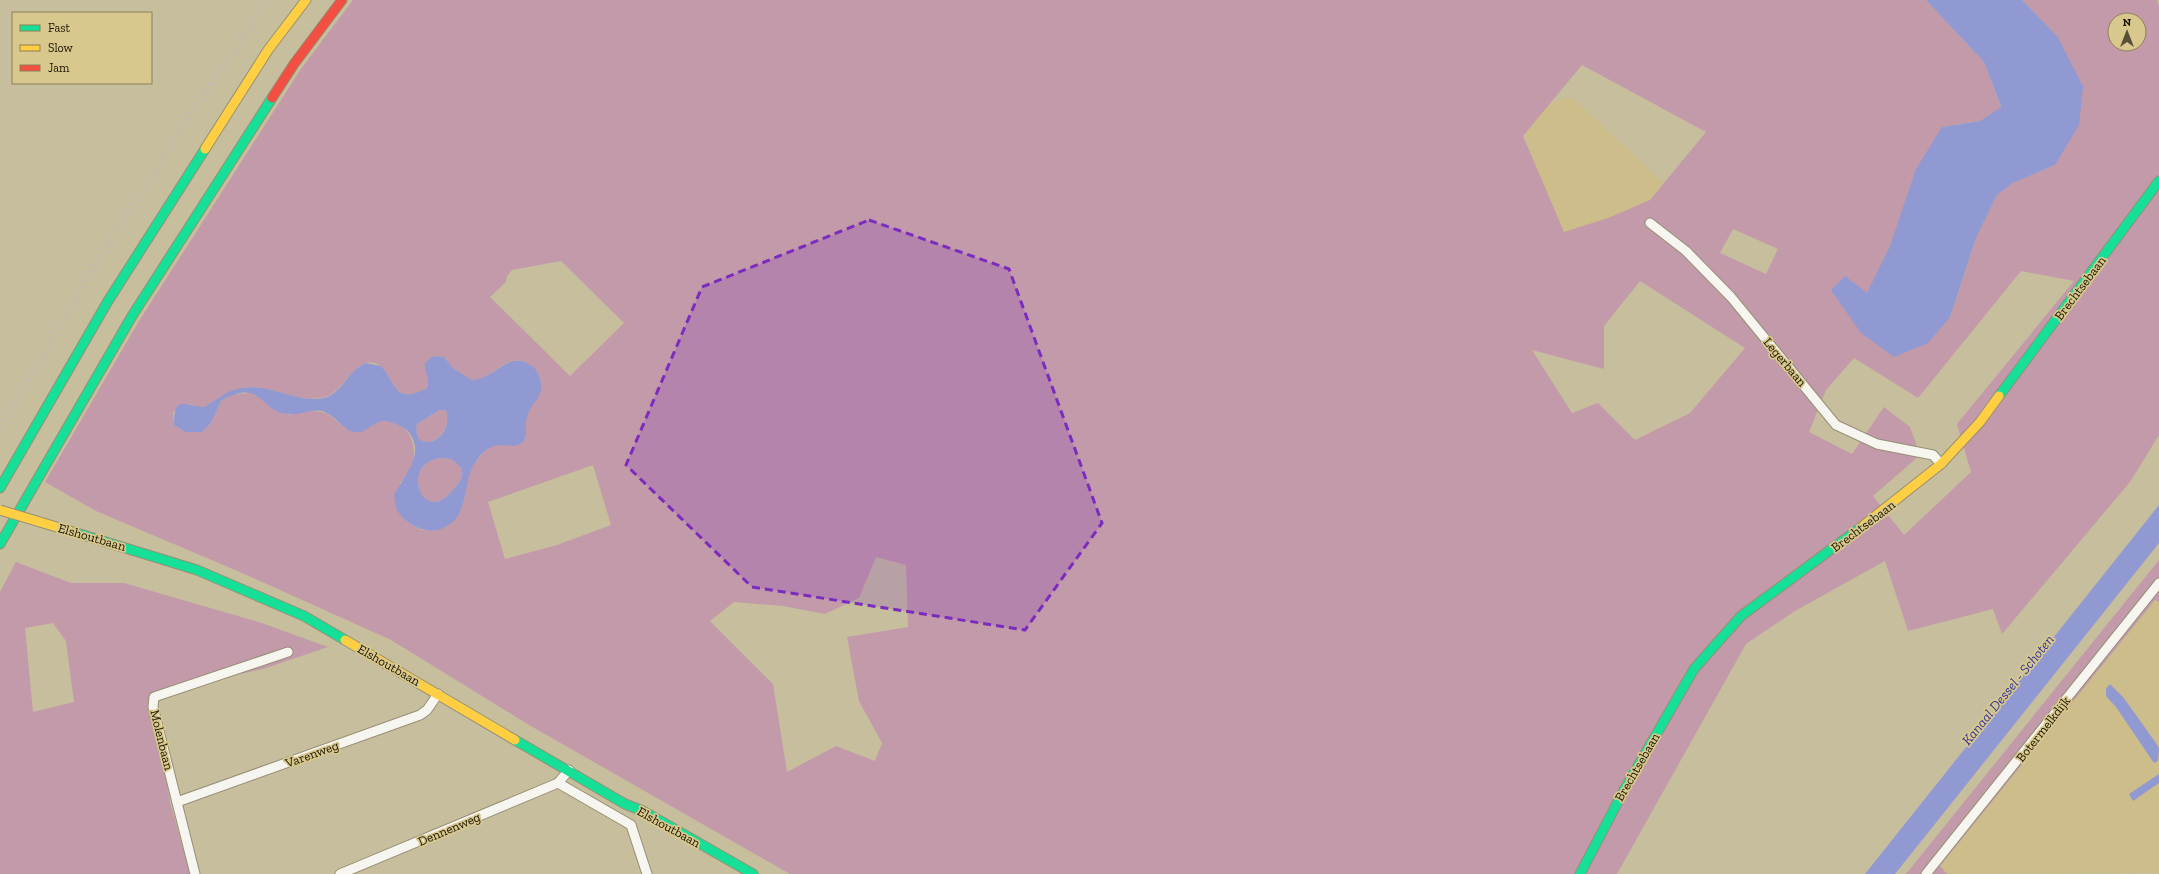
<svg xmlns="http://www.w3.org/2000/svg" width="2159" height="874" viewBox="0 0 2159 874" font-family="'Zilla Slab',serif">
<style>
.built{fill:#ccbd8b}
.green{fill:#c39aa9;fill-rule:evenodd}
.water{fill:#9099d2;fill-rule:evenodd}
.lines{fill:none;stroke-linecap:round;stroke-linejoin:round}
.street-casing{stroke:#968f75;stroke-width:11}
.fast-casing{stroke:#968f75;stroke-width:11}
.slow-casing{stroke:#968f75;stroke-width:11}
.jam-casing{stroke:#968f75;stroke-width:11}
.street{stroke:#f7f5f0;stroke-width:9}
.fast{stroke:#16e098;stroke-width:9}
.slow{stroke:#ffcf43;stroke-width:9}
.jam{stroke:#f24e42;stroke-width:9}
.rail{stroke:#bebbb2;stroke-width:2.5;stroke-dasharray:2 4;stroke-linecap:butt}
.slow-bridge-casing{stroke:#968f75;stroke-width:11;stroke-linecap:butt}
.slow-bridge{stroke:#ffcf43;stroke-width:9}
.marked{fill:#7b2cbf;fill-opacity:0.2;stroke:#7b2cbf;stroke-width:3;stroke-dasharray:8 5;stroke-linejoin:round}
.labels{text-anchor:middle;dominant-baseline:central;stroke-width:3.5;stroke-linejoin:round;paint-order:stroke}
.street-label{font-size:13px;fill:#1b1400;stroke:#d8c88d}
.water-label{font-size:14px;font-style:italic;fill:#30319f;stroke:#d8c88d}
</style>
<rect width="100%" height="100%" fill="#c7be9e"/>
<g class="built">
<polygon points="1572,97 1669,188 1655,205 1560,235 1541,194 1520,111"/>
<polygon points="2155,600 2159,602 2159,873 1947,874 1940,866"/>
</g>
<g class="green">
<path d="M353,0H1926L1984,62L2001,108L1980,121L1942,127L1890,246L1867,294L1831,290L1950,317L1976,238L1997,195L2013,183L2055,165L2057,36L2022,0H2157L2159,6V435L2130,482L2002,634L1993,609L1908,631L1885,561L1795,611L1746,644L1617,874H790L529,725L391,640L240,572L96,511L45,482L139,321L301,69ZM2115,20H2139V44H2115ZM1582,65L1706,132L1650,200L1608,218L1564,232L1523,136ZM1733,229L1778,249L1766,274L1720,253ZM561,261L624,323L570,376L490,297L506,282L507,276L512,270ZM2021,271L2074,281L1957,424L1971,472L1904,535L1873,496L1920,455L1910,427L1884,407L1852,454L1809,432L1826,390L1854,358L1918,398ZM1640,281L1745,348L1690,413L1635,440L1598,403L1572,413L1532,350L1604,369V326ZM433,356L444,357L453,368L472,380C493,380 500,358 521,361C527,362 530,366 534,369C552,385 531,402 526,418C525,425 528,436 523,442C516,448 511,444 503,443C493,443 484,451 478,459C460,479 470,512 445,528L422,530L407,522L400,483C404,478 409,473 411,468C419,448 411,424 387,420C377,419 373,427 365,429C359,430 352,429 346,429L327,413L307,410L290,415L271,407L259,395L251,393L234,394L221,401L211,423L202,432H185L174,425L173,412L188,404L204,407C218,401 226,391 242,388C271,383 297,405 325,397C345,392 356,350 381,366C397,384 394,405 427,388C430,380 427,375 424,367ZM593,465L611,525L557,545L505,559L488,502ZM876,557L906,565L908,627L847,637L859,701L882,743L875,761L836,746L787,772L773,684L710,621L734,602L783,606L825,614L859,598Z"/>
<path d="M441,410H446C454,442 411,456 417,424Z"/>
<path d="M445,458L453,460L462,469C463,480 458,484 451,492C421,527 398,458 445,458Z"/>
<polygon points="2159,560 2159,602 2155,600 1940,866 1947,874 1906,874"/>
<path d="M16,562L71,583H124L262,623L328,647L263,669L151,693L170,802L190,874H0V592ZM53,623L66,641L74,702L33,712L25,628Z"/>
</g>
<g class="water">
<polygon points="1926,0 2022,0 2057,36 2083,86 2079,125 2055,165 2013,183 1997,195 1976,238 1950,317 1928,343 1894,357 1861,333 1831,290 1845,276 1867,293 1890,246 1916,169 1942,127 1980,121 2001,107 1984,62"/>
<path d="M433,356L444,357L453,368L472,380C494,380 505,353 527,363C539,368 545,384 539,396C535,403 529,409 527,417C524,425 529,437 522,443C510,452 496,434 477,460C462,479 470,510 449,525C432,538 406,526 397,510C395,506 395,499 394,495C403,477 425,455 410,434C407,429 401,426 396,424C373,413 371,435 354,432C342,429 337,418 327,413C314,406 301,416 288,414C260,412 262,377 221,401L211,423L202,432H185L174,425C174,396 182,405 204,407C218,400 226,390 242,388C272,383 300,406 327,397C343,391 349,369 366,363L381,366C397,384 394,405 427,388C431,378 423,372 425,363ZM440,410H446C455,442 411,456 417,424ZM445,458L453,460L462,469C463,480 458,484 451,492C421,527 398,458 445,458Z"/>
<polygon points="2159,505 2159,543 1895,874 1865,874"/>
<polygon points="2110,684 2123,697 2156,743 2159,748 2158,761 2154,763 2116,707 2106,696 2106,689"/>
<polygon points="2159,774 2159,783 2133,801 2129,794"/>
</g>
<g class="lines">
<defs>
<g id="street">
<polyline points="1650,223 1686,251 1731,297 1836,425 1877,444 1933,455 1941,464"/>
<polyline points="558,783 631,825 647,874"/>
<polyline points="177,802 420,715 427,710 438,694"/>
<polyline points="195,874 153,707 154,697 288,652"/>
<polyline points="340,874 558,783 569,770"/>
<polyline points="1926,874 2159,583"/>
</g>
<g id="fast">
<polyline points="1999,396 2159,181"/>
<polyline points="0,488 108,301 205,149"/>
<polyline points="70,531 197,570 304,616 345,640"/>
<polyline points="0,544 132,316 272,98"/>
<polyline points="515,740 625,804 643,811 753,874"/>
<polyline points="1580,874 1623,792 1694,669 1741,616 1864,525"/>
</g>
<g id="slow">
<polyline points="205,149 268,50 306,0"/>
<polyline points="1864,525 1941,464 1980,422 1999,396"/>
<polyline points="345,640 515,740"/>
</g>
<polyline id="jam" points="272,98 294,64 342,0"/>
</defs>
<use href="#street" class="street-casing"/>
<use href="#fast" class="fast-casing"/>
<use href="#slow" class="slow-casing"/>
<use href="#jam" class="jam-casing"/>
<use href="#street" class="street"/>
<use href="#fast" class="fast"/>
<use href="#slow" class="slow"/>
<use href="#jam" class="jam"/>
<g class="rail">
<polyline points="0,421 138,190 264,0"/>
<path d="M0,433C86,285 173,139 272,0"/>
</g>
<defs>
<polyline id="slow-bridge" points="0,510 70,531"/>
</defs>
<use href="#slow-bridge" class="slow-bridge-casing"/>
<use href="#slow-bridge" class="slow-bridge"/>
</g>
<path class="marked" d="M869,220L1009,269L1102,523L1025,630L752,587L626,465L702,287Z"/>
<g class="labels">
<g class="street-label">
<text transform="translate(2080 288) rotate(-53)">Brechtsebaan</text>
<text transform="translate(1785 362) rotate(50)">Legerbaan</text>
<text transform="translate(1863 526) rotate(-37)">Brechtsebaan</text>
<text transform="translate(92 537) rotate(16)">Elshoutbaan</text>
<text transform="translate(389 665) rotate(30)">Elshoutbaan</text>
<text transform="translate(2043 729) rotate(-52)">Botermelkdijk</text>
<text transform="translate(162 740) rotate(76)">Molenbaan</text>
<text transform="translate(312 754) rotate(-20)">Varenweg</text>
<text transform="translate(1637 767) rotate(-60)">Brechtsebaan</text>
<text transform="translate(669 827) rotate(29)">Elshoutbaan</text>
<text transform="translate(449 829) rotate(-23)">Dennenweg</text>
</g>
<g class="water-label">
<text transform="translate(2008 690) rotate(-51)">Kanaal Dessel - Schoten</text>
</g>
</g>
<rect x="12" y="12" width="140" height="72" fill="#d8c88d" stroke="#8c8055"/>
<rect x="20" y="25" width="20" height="6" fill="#16e098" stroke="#8c8055"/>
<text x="48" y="32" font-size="12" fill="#1b1400">Fast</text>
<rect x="20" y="45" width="20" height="6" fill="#ffcf43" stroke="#8c8055"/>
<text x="48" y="52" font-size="12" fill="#1b1400">Slow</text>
<rect x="20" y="65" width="20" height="6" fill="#f24e42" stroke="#8c8055"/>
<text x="48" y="72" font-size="12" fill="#1b1400">Jam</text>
<g transform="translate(2127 32)"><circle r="19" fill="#d8c88d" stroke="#8c8055"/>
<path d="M0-3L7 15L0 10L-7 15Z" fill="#575037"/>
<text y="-6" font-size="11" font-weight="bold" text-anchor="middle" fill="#1b1400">N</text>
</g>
</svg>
